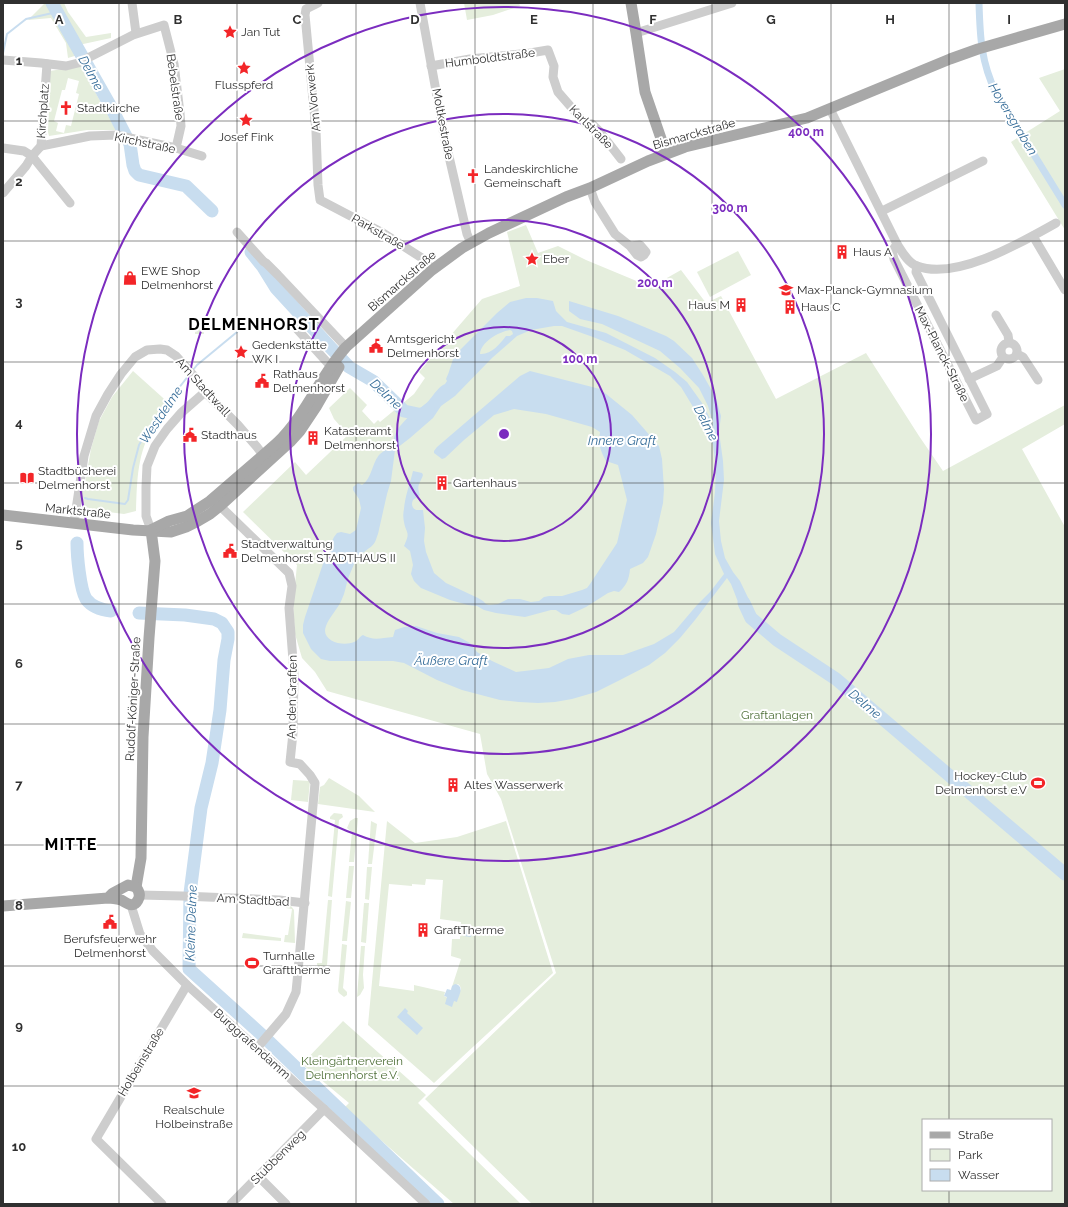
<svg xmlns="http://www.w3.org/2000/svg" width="1068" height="1207" viewBox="0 0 1068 1207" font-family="Raleway,sans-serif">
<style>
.green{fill:#e5eedd;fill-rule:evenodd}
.water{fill:#c8ddef;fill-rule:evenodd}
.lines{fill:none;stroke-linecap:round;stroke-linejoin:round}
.stream{stroke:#c8ddef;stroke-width:2}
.canal{stroke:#c8ddef;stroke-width:7}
.river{stroke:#c8ddef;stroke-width:13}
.minor{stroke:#cdcdcd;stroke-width:9}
.major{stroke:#a8a8a8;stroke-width:11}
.grid{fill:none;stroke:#303030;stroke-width:1;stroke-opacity:0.55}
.ring{fill:none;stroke:#7b2cbf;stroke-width:2}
.labels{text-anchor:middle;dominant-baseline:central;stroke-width:4;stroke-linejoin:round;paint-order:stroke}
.poi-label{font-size:12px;fill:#303030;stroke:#fff;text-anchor:start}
.street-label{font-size:12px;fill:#303030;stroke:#fff}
.park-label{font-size:12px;fill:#4f7039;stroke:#fff}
.water-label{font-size:13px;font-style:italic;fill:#366d99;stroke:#fff}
.district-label{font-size:16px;font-weight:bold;letter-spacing:1px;fill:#000;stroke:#fff}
.grid-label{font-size:13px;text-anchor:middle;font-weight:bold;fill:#303030;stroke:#fff;stroke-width:4;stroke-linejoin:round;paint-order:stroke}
.centre{fill:#7b2cbf;stroke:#fff;stroke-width:2}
.ring-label{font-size:12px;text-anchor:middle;font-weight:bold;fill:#7b2cbf;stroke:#fff;stroke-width:4;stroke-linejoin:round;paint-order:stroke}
</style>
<rect width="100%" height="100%" fill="#fff"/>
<g class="green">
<polygon points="45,3 64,3 68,12 86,37 111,33 111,38 74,46 78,55 68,58 66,43 51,18 28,20"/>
<polygon points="464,3 519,3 520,6 493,15 467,20"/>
<path d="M81,66L116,130H87L49,136L48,132L50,71ZM68,78L79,81L76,93L79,94L71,126L66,125L64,133L56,131L58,123L54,121L62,90H65Z"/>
<polygon points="1065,69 1065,230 1011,142 1060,111 1039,78"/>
<path d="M526,225L538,253L558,246L586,260L651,287L681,270L706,303L721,296L776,399L866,353L919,436L943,471L1065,405V424L1022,449L1065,527V1204H532L425,1099L556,973L501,799L487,774L480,734L327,691L315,672L302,658L295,634L293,604L297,565L243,512L295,462L306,475L348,435L334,419L329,408L350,388L367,405L362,411L374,424L378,420L380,422L414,394L425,378L419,372L482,299L520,286L507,232ZM923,1120H1051V1190H923Z"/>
<polygon points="738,251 751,275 710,297 697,272"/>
<polygon points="203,325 204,334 195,334 195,326"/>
<path d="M133,371L172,406C166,413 159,420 154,427C137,451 137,483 136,511L124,514L85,509L82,499L91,449L99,421L112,397Z"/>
<polygon points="329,778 359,796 375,812 318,804 320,787 324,785"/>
<polygon points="293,780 310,781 308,802 291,800"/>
<polygon points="334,813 342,814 343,817 339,820 332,897 328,896 335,820 330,819 330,817"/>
<polygon points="355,818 358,818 354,862 349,862 352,832 347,828 350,821"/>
<polygon points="371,821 377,824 372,864 368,864"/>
<path d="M387,821L415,843L457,837L506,821L553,973L434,1083L368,1025ZM426,879L443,880L440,919L461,922L460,939H452L451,956L461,959L451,990L458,984L460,986L461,989L454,1001L444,996L445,992L414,985V991L379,986L389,884L412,886V884L425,885Z"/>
<polygon points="349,866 354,866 351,898 346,898"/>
<polygon points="367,867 372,867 369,900 365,899"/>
<polygon points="328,900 332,900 327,965 320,967 317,965 317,963 322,963"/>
<polygon points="346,901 351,902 347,941 342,941"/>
<polygon points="364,903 369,903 366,943 361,942"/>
<polygon points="286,905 291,906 294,910 295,943 284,942 285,935 288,935 292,909 286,908"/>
<polygon points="243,933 281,938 281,941 242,938"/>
<polygon points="342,944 347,945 343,988 347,992 347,995 344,997 339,993 338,991"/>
<polygon points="361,946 365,946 363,975 364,988 360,995 357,997"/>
<polygon points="343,1021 426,1095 418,1103 521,1204 454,1204 344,1108 349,1103 302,1064"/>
</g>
<g class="water">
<path d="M526,298H537L553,301L556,311L567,322L606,333L655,358L675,372L687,382L702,403L714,426L708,406L699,388L680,368L660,351L602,324L580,319L569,311V301L618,316L666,336L674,341L692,358L703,375L716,398L721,416L719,432L723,461L724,480L719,521L721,541L725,558L733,572L740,581L753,608L751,618L747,619L740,607L731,584L727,578L695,620L680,638L665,653L649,665L620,680L596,692L572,699L555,702L538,703L519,702L500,700L462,690L437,680L404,663L393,661H330L321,659L311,649L303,633V625L305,617L328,549L334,537L337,533L341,532L350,534L356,530L361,508L359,499L353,490V487L358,483L362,485C372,479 372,462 380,454C383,451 388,449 391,446L395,450L391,481L387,494L378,534C377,536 376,540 375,542C371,549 361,552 357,559C354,563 350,574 348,579C346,585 345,593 342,599C338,609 329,617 326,626C320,641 343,647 354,642C358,641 359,637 363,635C373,641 381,638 393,637L395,630L404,627L416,626L437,633L459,637L470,643L477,652L492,661L516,672L549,668L568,659L589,655H623L654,644L674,632L697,605L710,592L724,574L715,554L711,523L715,492L716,467L713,445L704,425L681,387L670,376L625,350L593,337L562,326H554L531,330L517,336L492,358L455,396L441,406L433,418L410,438L397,448L393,445C394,428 406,420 417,409C430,405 434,389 445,384L447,381L446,379C450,371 451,363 455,355L497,313L510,302ZM510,330L512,331L513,334L510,336H506C500,344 491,355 480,354C481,342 498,332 510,330Z"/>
<path d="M530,371L600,389L632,415L659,446L662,459L664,489L663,503L656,534L648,557L643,563L630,569C629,579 627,585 619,592L614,591L608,593L586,607L569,615L562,614L556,610H551L525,617L496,613L484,610L477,606L468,605L450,600L421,588L414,581L411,574L413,565L410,551L404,546C411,531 406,534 404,522C403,518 403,513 404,509C405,497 409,486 412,475L413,471L422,473L423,475C420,484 416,485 420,495L413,500C411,504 412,508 416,510H423L425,528L424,541L426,552L434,573L446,583L478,598L483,601L486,604L489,605L498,604L508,599H520L531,602L539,601L544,597L549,596H562L582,590L587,588L590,584L617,543L627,500L618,465L606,461C600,450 598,444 600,432L592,427L546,414L514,409L494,415L464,440L445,458L442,459L434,453V451L437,447L520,376Z"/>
<polygon points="463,930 472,930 471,937 463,936"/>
<path d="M455,984C465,986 459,995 457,1002L454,1001L452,1007L445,1004L447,997L444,996L447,989L451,990L452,986Z"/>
<polygon points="405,1008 408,1011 407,1013 423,1028 417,1035 397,1017"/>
</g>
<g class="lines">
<g class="stream">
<polyline points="3,53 7,34 26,19 57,12"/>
<polyline points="193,370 197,365 237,332"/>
<polyline points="85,498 88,499 125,504 128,500 133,468 139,445 156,417 189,375"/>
</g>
<path class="canal" d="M979,3C980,37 981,62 996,93L1065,205"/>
<g class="river">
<polyline points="52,3 111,107 118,121 130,144 133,165 135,171 139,175 186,186 212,211"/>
<polyline points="251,252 263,267 276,288 331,348 349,367 373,381 404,411 423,415 428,410"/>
<path d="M77,543C77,555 80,589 86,599C92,607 102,610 111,611"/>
<polyline points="744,603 751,618 777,640 836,679 1065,874"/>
<polyline points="139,613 185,615 214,619 222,623 228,632 228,639 224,660 220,710 212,763 201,808 190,893 189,969 262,1035 438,1204"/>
</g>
<g class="minor">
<polyline points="132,3 136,33"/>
<polyline points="318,3 306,9 305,15 316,131 318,185 320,200 383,233 425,260 432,270"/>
<polyline points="420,3 444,135 467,234 471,243"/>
<polyline points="636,33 732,3"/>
<polyline points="3,60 41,63 66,66 78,63 133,35 164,25 174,64 180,113 181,126 176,148"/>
<polyline points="431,66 470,59 530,53 548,50 554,66 553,77 558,92 585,123 592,124 600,132 621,159"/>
<path d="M830,109L897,244C902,252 908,263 917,266C956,281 1022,242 1056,223"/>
<polyline points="41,146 90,136 116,135 176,148 202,156"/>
<polyline points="3,148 24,151 32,156 70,203"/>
<polyline points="590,188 595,202 615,234 630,246 637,255 641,257 644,255 646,252 640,245 630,246"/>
<polyline points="3,193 26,166 32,156 41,146 47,64"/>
<polyline points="882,211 983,161"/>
<polyline points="237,232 264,262"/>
<polyline points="1033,236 1065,290"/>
<polyline points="897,244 892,251 894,259 976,420 987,414 916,272 917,266"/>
<polyline points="266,263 278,275 346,347"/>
<polyline points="996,315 1008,335 1009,342"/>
<polyline points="297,329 335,371"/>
<circle cx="1009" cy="351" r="8"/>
<polyline points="1017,354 1023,357 1038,380"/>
<polyline points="969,379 997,366 1003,357"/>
<polyline points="220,506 289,573 292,586 289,608 294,674 293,733 290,762 300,764 310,775 315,783 297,982 296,992 286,1014 257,1048"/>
<polyline points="74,523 84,456 96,416 108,394 121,374 135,357 147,350 160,349 167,350 176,356 195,377 205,392 238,425 257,447 266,459"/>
<polyline points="151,530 146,516 146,487 147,466 155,446 167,429 181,413 205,392"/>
<polyline points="140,895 182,896 279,900 305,903"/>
<polyline points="131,905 140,934 153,951 187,985 324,1109 426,1204"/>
<polyline points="258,1176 286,1204"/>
<polyline points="162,1204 96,1139 187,985"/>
<polyline points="231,1204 324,1109"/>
</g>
<g class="major">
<polyline points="631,3 636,33 645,92 666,153"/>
<polyline points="3,515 133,530 171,532 186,527 198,521 210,514 220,506 290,442 300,431 316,407 339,367"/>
<path d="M151,530L169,521L187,516L210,501L277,443C306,415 320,376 346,347L432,270L462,248L489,233L566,197L590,188L648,161L685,147L807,118L950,59L978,49L1065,24"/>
<polyline points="136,887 141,858 143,737 149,638 155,561 151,530"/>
<path d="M3,906L108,898C112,898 117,899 121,900C127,903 133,909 138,900C141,895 139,891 136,887L128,885L113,893L108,898"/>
</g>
</g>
<path class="grid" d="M119,3V1204M237,3V1204M356,3V1204M475,3V1204M593,3V1204M712,3V1204M831,3V1204M949,3V1120M3,121H1065M3,241H1065M3,362H1065M3,483H1065M3,604H1065M3,724H1065M3,845H1065M3,966H1065M3,1086H1065M949,1190V1204"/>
<g class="ring">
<circle cx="504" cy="434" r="107"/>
<circle cx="504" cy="434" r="214"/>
<circle cx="504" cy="434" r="320"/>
<circle cx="504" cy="434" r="427"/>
</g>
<defs>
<symbol id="sight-bare" viewBox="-9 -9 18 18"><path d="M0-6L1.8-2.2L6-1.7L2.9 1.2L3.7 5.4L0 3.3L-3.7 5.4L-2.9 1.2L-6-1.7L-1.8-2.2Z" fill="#f32528" stroke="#fff" stroke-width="2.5" paint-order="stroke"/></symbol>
<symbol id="church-bare" viewBox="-9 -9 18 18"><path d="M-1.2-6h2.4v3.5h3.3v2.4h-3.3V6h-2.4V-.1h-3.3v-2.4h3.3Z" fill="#f32528" stroke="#fff" stroke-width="2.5" paint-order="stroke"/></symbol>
<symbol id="building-bare" viewBox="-9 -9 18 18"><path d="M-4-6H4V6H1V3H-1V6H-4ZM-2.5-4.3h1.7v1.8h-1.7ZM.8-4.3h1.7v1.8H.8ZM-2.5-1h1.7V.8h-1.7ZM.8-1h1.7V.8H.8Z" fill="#f32528" stroke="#fff" stroke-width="2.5" paint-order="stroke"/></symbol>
<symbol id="shop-bare" viewBox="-9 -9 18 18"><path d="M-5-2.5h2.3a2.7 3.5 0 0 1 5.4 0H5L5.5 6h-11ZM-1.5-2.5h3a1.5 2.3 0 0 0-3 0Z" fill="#f32528" stroke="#fff" stroke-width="2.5" paint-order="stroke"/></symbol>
<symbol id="school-bare" viewBox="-9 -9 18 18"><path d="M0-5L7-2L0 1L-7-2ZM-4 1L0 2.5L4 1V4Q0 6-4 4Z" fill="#f32528" stroke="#fff" stroke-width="2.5" paint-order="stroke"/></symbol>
<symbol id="civic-bare" viewBox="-9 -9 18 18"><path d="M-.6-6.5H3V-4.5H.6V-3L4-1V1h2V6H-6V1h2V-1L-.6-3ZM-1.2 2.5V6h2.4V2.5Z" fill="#f32528" stroke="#fff" stroke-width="2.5" paint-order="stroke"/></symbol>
<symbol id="library-bare" viewBox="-9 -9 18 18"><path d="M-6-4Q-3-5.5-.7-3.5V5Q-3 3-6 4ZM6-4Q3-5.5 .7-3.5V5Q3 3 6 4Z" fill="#f32528" stroke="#fff" stroke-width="2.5" paint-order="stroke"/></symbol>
<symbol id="stadium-bare" viewBox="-9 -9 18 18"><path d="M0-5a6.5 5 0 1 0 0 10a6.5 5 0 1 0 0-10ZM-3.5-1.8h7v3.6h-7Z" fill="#f32528" stroke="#fff" stroke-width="2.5" paint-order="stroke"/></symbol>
</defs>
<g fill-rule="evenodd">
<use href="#sight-bare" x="220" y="22" width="20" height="20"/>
<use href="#sight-bare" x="234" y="58" width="20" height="20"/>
<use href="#church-bare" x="56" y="98" width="20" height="20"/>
<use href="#sight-bare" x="236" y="110" width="20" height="20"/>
<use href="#church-bare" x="463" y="166" width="20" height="20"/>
<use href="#building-bare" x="832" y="242" width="20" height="20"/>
<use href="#sight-bare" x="522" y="249" width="20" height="20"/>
<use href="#shop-bare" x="120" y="268" width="20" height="20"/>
<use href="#school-bare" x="776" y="280" width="20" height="20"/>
<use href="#building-bare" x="731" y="295" width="20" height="20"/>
<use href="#building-bare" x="780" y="297" width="20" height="20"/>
<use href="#civic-bare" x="366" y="336" width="20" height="20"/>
<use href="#sight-bare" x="231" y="342" width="20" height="20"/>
<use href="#civic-bare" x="252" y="371" width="20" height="20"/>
<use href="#civic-bare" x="180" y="425" width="20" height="20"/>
<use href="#building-bare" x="303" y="428" width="20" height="20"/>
<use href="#library-bare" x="17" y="468" width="20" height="20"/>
<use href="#building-bare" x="432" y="473" width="20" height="20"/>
<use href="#civic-bare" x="220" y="541" width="20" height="20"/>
<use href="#stadium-bare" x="1028" y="773" width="20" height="20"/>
<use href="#building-bare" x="443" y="775" width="20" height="20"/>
<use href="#civic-bare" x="100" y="912" width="20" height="20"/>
<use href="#building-bare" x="413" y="920" width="20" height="20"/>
<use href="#stadium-bare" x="242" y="953" width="20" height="20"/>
<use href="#school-bare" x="184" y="1083" width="20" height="20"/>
</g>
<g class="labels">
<g class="poi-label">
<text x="241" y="32">Jan Tut</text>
<text x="244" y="85" text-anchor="middle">Flusspferd</text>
<text x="77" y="108">Stadtkirche</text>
<text x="246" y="137" text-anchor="middle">Josef Fink</text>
<text x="484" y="169">Landeskirchliche<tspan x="484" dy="14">Gemeinschaft</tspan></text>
<text x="853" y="252">Haus A</text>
<text x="543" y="259">Eber</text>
<text x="141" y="271">EWE Shop<tspan x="141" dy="14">Delmenhorst</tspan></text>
<text x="797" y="290">Max-Planck-Gymnasium</text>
<text x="730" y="305" text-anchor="end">Haus M</text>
<text x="801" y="307">Haus C</text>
<text x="387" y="339">Amtsgericht<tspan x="387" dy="14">Delmenhorst</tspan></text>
<text x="252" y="345">Gedenkstätte<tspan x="252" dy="14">WK I</tspan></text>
<text x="273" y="374">Rathaus<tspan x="273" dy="14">Delmenhorst</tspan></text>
<text x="324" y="431">Katasteramt<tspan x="324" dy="14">Delmenhorst</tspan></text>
<text x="201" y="435">Stadthaus</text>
<text x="38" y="471">Stadtbücherei<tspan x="38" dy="14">Delmenhorst</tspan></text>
<text x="453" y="483">Gartenhaus</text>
<text x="241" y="544">Stadtverwaltung<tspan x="241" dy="14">Delmenhorst STADTHAUS II</tspan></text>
<text x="1027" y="776" text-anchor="end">Hockey-Club<tspan x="1027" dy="14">Delmenhorst e.V</tspan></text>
<text x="464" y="785">Altes Wasserwerk</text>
<text x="434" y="930">GraftTherme</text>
<text x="110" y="939" text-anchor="middle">Berufsfeuerwehr<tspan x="110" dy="14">Delmenhorst</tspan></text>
<text x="263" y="956">Turnhalle<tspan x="263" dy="14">Grafttherme</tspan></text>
<text x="194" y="1110" text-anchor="middle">Realschule<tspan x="194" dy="14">Holbeinstraße</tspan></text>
</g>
<g class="street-label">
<text transform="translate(490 58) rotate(-7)">Humboldtstraße</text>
<text transform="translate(175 87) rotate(82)">Bebelstraße</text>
<text transform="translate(313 98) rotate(-96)">Am Vorwerk</text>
<text transform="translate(43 111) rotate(-86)">Kirchplatz</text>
<text transform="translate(443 124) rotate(79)">Moltkestraße</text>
<text transform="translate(591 127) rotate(45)">Karlstraße</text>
<text transform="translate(694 134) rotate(-16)">Bismarckstraße</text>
<text transform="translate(145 143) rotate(12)">Kirchstraße</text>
<text transform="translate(378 232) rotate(30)">Parkstraße</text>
<text transform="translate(402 281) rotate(-41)">Bismarckstraße</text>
<text transform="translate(942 354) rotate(63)">Max-Planck-Straße</text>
<text transform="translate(203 387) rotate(48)">Am Stadtwall</text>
<text transform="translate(78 511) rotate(6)">Marktstraße</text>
<text transform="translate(292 697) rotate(-89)">An den Graften</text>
<text transform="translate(133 699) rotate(-87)">Rudolf-Königer-Straße</text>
<text transform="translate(253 900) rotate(3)">Am Stadtbad</text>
<text transform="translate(252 1044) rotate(42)">Burggrafendamm</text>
<text transform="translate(141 1062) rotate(-59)">Holbeinstraße</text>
<text transform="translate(278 1157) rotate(-45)">Stubbenweg</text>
</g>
<g class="park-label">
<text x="777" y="715">Graftanlagen</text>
<text x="352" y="1061">Kleingärtnerverein<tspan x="352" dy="14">Delmenhorst e.V.</tspan></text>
</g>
<g class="water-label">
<text transform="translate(91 73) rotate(61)">Delme</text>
<text transform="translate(1013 119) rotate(59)">Hoyersgraben</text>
<text transform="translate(386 394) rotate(43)">Delme</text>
<text transform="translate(161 415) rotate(-56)">Westdelme</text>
<text transform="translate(706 423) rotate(63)">Delme</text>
<text x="622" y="440">Innere Graft</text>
<text x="451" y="660">Äußere Graft</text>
<text transform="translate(865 704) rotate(40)">Delme</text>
<text transform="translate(191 923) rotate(-88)">Kleine Delme</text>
</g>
<g class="district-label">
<text x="254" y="324">DELMENHORST</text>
<text x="71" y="844">MITTE</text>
</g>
</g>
<g class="grid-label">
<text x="59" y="24">A</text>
<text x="178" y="24">B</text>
<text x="297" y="24">C</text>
<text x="415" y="24">D</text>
<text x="534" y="24">E</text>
<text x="653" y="24">F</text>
<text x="771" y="24">G</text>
<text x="890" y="24">H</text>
<text x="1009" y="24">I</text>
<text x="19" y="65">1</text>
<text x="19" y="186">2</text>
<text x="19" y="306">3</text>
<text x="19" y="427">4</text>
<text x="19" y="548">5</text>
<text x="19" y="668">6</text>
<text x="19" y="789">7</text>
<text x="19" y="910">8</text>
<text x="19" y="1030">9</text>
<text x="19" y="1151">10</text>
</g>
<circle cx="504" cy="434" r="6" class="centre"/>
<g class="ring-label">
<text x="806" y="136">400 m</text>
<text x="730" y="212">300 m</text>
<text x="655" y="287">200 m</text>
<text x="580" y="363">100 m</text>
</g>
<rect width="1068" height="1207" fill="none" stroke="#303030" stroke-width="8"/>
<rect x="922" y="1119" width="130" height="72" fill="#ffffff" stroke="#acacac"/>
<rect x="930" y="1132" width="20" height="6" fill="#a8a8a8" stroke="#acacac"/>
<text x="958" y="1139" font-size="12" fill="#303030">Straße</text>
<rect x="930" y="1149" width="20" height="12" fill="#e5eedd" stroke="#acacac"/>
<text x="958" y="1159" font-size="12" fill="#303030">Park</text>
<rect x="930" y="1169" width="20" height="12" fill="#c8ddef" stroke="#acacac"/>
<text x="958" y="1179" font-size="12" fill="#303030">Wasser</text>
</svg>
